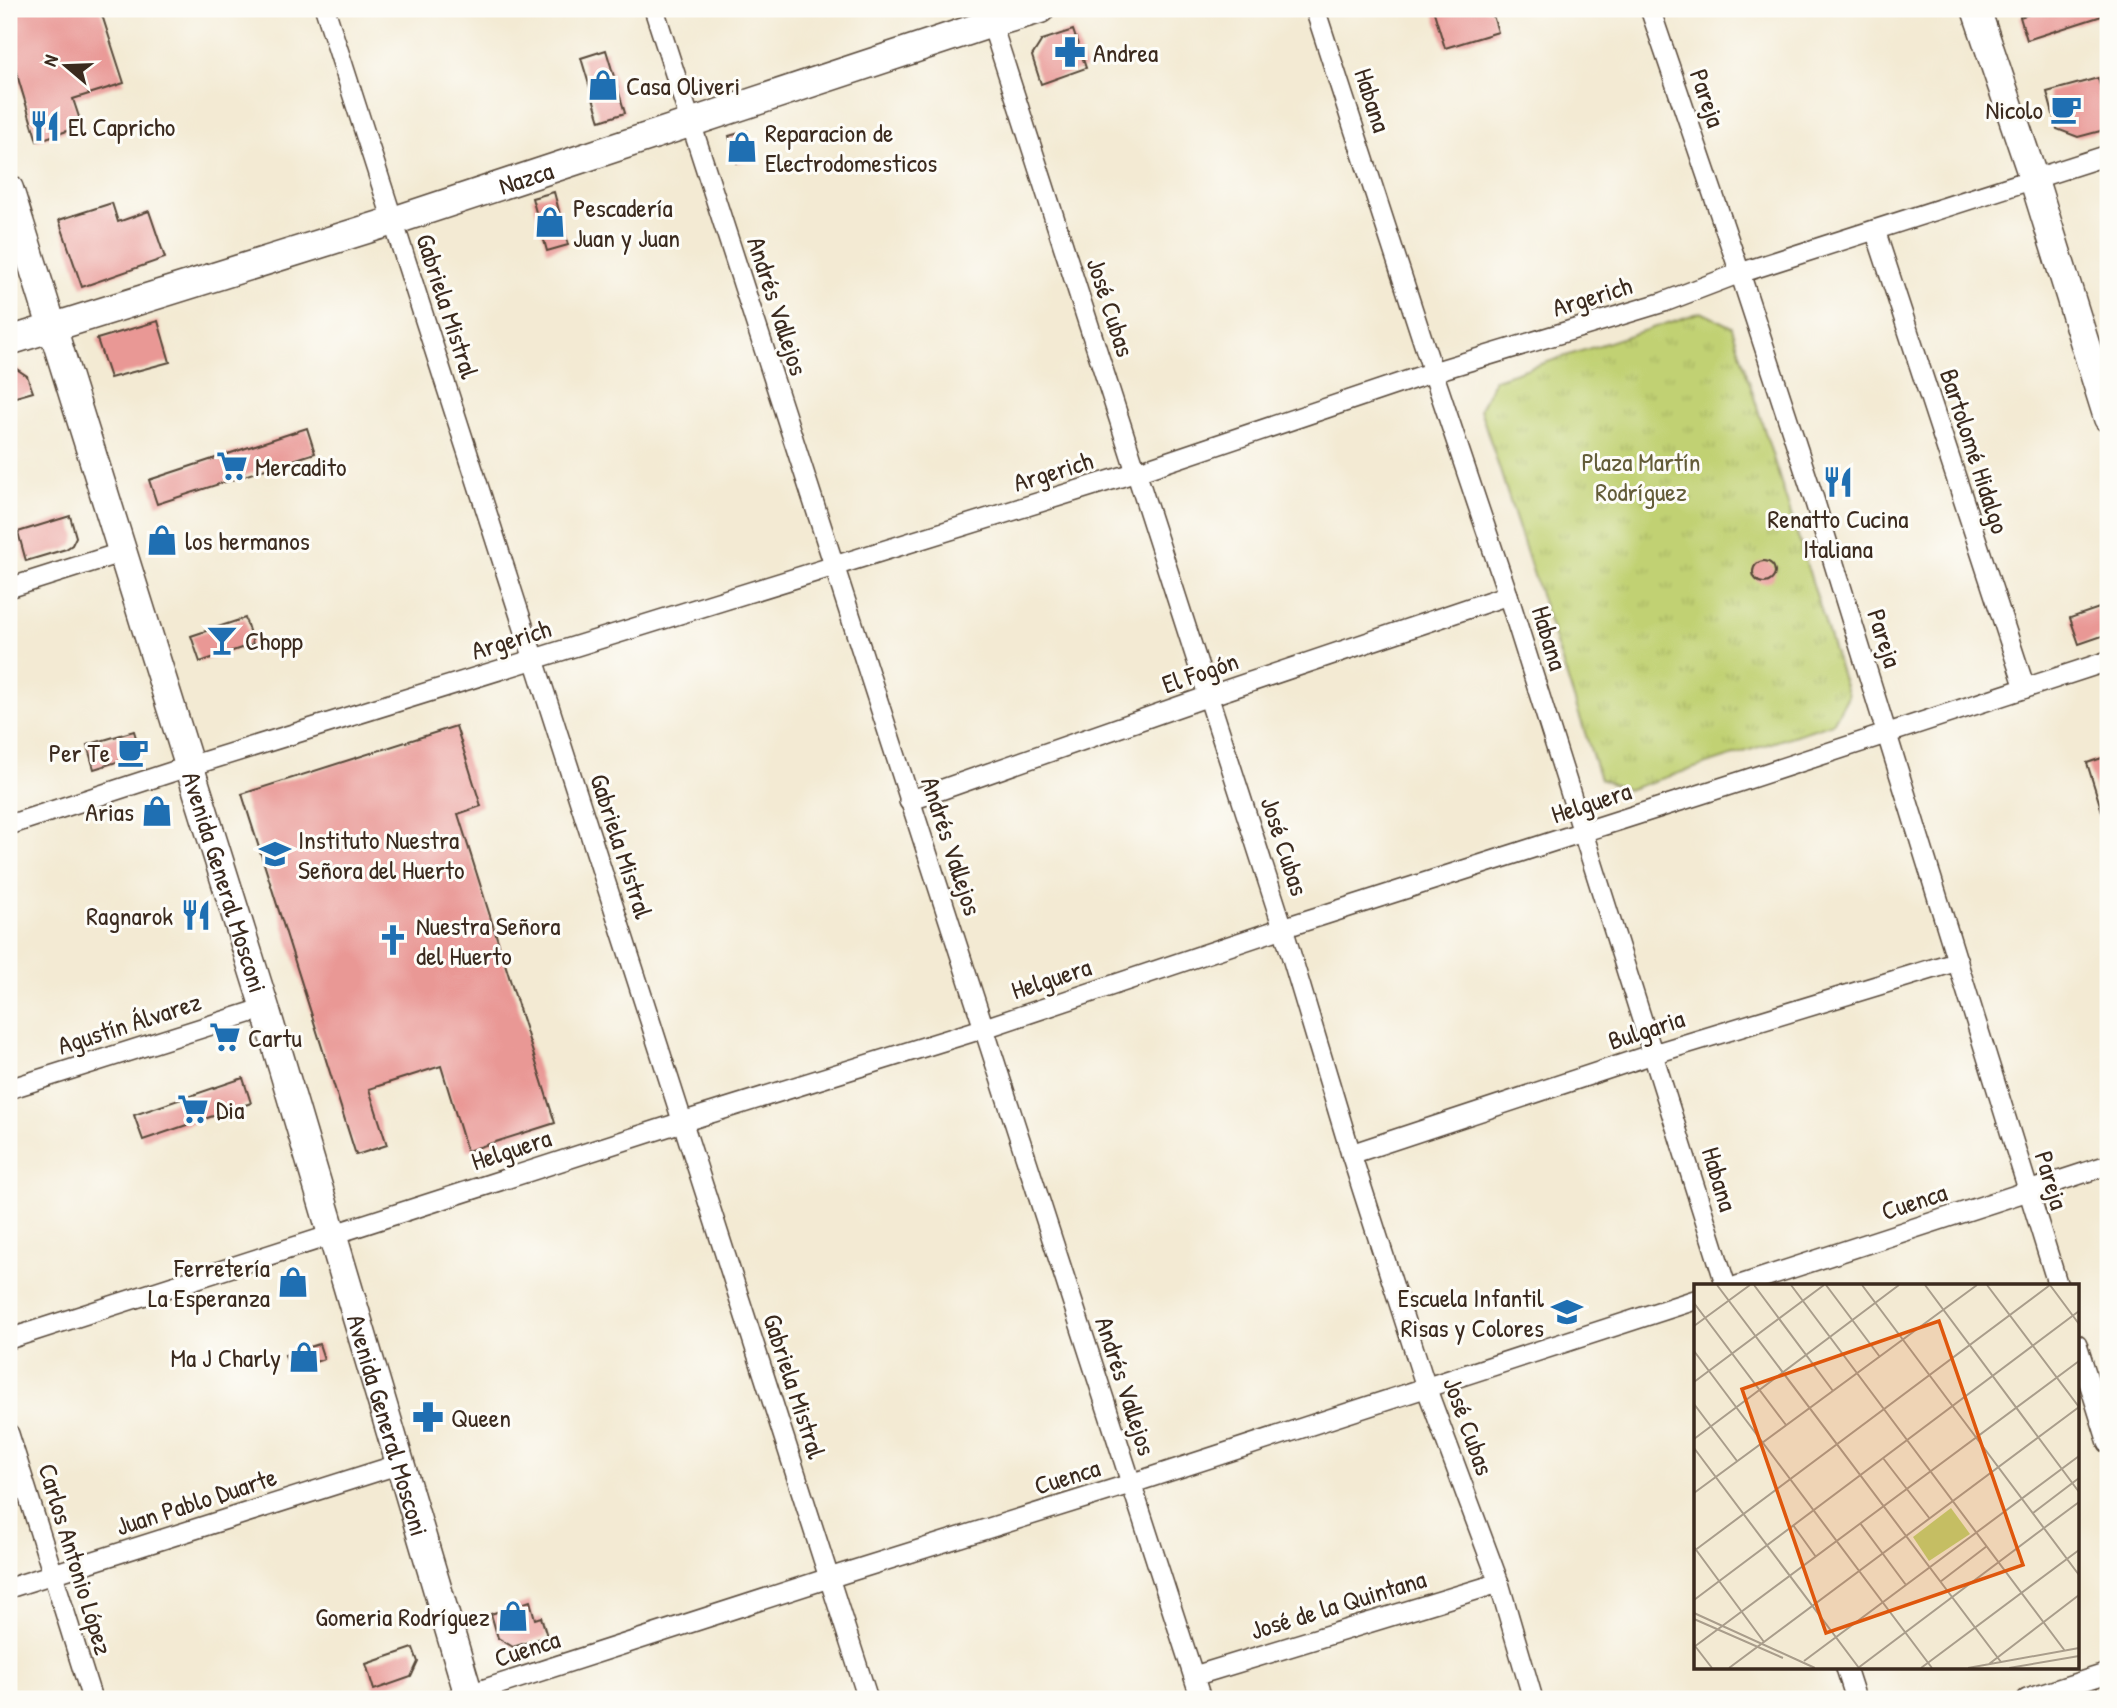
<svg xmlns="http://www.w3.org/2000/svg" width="2117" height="1708" viewBox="0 0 2117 1708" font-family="'Patrick Hand',sans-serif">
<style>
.park{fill:url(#park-tufts);stroke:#7e7e48;stroke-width:2}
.building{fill:#e99895}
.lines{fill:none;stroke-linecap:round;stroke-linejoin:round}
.street-casing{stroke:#574739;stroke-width:22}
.secondary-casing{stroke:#574739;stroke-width:31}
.street{stroke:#fff;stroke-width:19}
.secondary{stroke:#fff;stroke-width:28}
.labels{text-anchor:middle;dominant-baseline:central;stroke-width:6;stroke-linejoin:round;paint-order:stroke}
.poi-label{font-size:26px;fill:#3b2a1e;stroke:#fdfcf7;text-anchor:start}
.street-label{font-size:26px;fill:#3b2a1e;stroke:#fdfcf7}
.park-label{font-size:26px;fill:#635c38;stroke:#fdfcf7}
.inset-road{fill:none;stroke:#a99d8b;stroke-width:2}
.view{fill:#df570d;fill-opacity:0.15;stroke:#df570d;stroke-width:3.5}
.inset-edge{fill:none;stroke:#3b2a1e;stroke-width:3.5}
</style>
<defs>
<pattern id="park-tufts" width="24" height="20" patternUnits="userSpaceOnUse" patternTransform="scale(1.75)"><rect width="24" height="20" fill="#c1d173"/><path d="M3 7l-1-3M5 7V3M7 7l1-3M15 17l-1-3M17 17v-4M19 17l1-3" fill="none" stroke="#a7b463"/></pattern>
</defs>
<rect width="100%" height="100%" fill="#fdfcf7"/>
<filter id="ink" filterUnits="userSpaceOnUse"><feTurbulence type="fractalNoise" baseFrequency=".0143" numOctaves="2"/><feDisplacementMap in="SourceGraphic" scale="14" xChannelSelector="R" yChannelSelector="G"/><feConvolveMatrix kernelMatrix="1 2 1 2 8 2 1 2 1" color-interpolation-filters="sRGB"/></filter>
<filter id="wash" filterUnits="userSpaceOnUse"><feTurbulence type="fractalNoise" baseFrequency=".00686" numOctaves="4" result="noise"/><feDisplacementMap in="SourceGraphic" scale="28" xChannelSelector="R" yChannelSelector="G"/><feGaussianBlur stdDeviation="1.57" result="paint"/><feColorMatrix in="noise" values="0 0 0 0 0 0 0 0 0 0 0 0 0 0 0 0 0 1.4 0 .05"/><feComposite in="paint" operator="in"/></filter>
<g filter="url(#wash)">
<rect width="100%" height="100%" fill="#f3ead3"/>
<polygon class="park" points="1701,312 1732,327 1848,696 1833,723 1627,790 1600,779 1480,409 1495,379"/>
<g id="blocks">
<g class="building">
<polygon points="9,9 100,9 124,83 73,99 82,126 37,141 9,48"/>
<polygon points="1433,9 1491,9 1498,32 1445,48"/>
<polygon points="2045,9 2108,9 2108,14 2027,40 2020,17"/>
<polygon points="1073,30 1086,68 1041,84 1032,56 1042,40"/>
<polygon points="606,50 625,113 600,121 581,58"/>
<polygon points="2098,78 2108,115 2108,129 2078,137 2057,129 2047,92"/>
<polygon points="747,131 755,158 737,163 729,136"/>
<polygon points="554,192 568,245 547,251 532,198"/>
<polygon points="112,203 118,222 149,211 165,258 82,287 59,220"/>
<polygon points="158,321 170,362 110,378 97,339"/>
<polygon points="9,364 27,376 33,392 9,399"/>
<polygon points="307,428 315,453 157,504 149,480"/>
<polygon points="70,516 76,537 72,545 66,549 26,561 18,532"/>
<circle cx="1764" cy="572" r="11"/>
<polygon points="2108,605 2108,634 2079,644 2070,618"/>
<polygon points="245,618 253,644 200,662 191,636"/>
<polygon points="456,726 481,806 458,814 555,1123 467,1151 441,1066 369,1089 387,1145 356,1155 242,794"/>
<polygon points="134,731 139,748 133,757 94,769 87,745"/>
<polygon points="2108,756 2108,818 2104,818 2087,763"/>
<polygon points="243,1078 251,1103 143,1140 134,1115"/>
<polygon points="319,1344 324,1359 290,1370 285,1355"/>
<polygon points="530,1601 535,1619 541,1617 547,1636 513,1647 498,1638 491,1614"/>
<polygon points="413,1648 418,1662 411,1677 374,1690 366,1664"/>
</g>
</g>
</g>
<g filter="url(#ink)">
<use href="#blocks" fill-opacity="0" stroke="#574739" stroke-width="2"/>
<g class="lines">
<defs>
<g id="street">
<polyline points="325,9 868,1699"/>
<polyline points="654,9 1201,1699"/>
<polyline points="987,9 1283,928 1351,1154 1426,1387 1499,1583 1533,1699"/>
<polyline points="1315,9 1433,372 1508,595 1726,1286"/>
<polyline points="1650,9 1740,273 1813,496 2058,1286"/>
<polyline points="1875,230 2025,688"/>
<polyline points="9,588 123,552"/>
<polyline points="909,801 1209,696 1508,595"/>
<polyline points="9,825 190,766 1137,472 1433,372 1664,302 1740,273 2108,155"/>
<polyline points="9,1089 265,1008"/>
<polyline points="1351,1154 1653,1054 1958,961"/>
<polyline points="1737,1286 2108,1165"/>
<polyline points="9,1339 682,1122 985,1028 1283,928 1739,782 2108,661"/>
<polyline points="2077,1344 2108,1443"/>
<polyline points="9,1434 92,1699"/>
<polyline points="9,1588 400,1464"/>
<polyline points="1846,1668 1856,1699"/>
<polyline points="1194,1676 1499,1583"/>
<polyline points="454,1699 829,1578 1130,1484 1695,1300"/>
<polyline points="2027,1699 2108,1673"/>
</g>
<g id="secondary">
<polyline points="1976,9 2034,180 2108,418"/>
<path id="s1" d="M9,189L265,1008L470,1699"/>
<path id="s2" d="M9,341L393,221L992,23L1040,9"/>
</g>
</defs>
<use href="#street" class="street-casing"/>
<use href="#secondary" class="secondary-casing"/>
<use href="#street" class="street"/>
<use href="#secondary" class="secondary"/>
</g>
</g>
<defs>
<symbol id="pharmacy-bare" viewBox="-9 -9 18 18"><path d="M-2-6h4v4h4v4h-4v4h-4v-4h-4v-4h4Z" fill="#1f6fb2" stroke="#fdfcf7" stroke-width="2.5" paint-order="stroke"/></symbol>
<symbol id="shop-bare" viewBox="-9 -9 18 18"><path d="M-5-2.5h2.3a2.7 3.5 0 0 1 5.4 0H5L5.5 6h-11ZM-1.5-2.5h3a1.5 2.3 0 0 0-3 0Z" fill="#1f6fb2" stroke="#fdfcf7" stroke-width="2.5" paint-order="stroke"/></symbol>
<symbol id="cafe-bare" viewBox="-9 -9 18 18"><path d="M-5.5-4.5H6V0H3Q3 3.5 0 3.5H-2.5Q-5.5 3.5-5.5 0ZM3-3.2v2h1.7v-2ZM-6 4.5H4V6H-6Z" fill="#1f6fb2" stroke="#fdfcf7" stroke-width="2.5" paint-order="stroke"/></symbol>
<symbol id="restaurant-bare" viewBox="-9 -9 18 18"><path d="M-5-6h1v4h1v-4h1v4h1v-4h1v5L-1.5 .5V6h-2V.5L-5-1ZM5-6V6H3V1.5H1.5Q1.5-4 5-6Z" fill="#1f6fb2" stroke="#fdfcf7" stroke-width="2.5" paint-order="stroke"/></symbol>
<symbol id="supermarket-bare" viewBox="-9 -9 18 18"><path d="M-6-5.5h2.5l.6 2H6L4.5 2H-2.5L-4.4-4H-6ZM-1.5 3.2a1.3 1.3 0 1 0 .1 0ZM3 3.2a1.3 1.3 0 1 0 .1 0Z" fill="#1f6fb2" stroke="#fdfcf7" stroke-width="2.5" paint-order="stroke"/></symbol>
<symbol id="bar-bare" viewBox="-9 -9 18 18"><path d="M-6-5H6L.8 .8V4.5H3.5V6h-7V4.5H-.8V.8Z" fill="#1f6fb2" stroke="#fdfcf7" stroke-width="2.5" paint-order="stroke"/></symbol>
<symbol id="school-bare" viewBox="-9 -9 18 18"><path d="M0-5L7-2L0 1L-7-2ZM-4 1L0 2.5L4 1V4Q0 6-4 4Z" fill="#1f6fb2" stroke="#fdfcf7" stroke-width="2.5" paint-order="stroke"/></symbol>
<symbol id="church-bare" viewBox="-9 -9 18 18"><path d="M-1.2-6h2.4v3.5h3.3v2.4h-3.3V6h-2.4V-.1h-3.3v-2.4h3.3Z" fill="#1f6fb2" stroke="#fdfcf7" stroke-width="2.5" paint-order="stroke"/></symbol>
</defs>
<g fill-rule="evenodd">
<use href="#pharmacy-bare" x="1048" y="30" width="44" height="44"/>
<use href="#shop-bare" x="581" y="63" width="44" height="44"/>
<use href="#cafe-bare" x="2044" y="87" width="44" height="44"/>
<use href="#restaurant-bare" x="23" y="104" width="44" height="44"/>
<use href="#shop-bare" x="720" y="125" width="44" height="44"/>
<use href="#shop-bare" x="528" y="200" width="44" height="44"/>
<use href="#supermarket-bare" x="210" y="444" width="44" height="44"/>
<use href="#restaurant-bare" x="1816" y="460" width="44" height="44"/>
<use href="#shop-bare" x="140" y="518" width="44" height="44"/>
<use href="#bar-bare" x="200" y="618" width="44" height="44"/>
<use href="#cafe-bare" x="111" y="730" width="44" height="44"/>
<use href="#shop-bare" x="135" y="789" width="44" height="44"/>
<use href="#school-bare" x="253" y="832" width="44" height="44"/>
<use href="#restaurant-bare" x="174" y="893" width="44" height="44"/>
<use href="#church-bare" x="371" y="918" width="44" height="44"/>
<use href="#supermarket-bare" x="203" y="1015" width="44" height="44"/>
<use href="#supermarket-bare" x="171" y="1087" width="44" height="44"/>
<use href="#shop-bare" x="271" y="1260" width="44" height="44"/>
<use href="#school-bare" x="1545" y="1290" width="44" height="44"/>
<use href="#shop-bare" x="282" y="1335" width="44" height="44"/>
<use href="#pharmacy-bare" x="406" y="1395" width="44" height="44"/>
<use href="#shop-bare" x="491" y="1594" width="44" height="44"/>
</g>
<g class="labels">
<g class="poi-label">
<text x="1093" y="52">Andrea</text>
<text x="626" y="85">Casa Oliveri</text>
<text x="2043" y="109" text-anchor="end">Nicolo</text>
<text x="68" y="126">El Capricho</text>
<text x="765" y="132">Reparacion de<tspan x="765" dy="30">Electrodomesticos</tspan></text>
<text x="573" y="207">Pescadería<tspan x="573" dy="30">Juan y Juan</tspan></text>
<text x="255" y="466">Mercadito</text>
<text x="1838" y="518" text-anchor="middle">Renatto Cucina<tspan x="1838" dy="30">Italiana</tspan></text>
<text x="185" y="540">los hermanos</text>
<text x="245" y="640">Chopp</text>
<text x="110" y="752" text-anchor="end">Per Te</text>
<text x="134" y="811" text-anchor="end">Arias</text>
<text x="298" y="839">Instituto Nuestra<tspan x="298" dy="30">Señora del Huerto</tspan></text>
<text x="173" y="915" text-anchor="end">Ragnarok</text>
<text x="416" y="925">Nuestra Señora<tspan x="416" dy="30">del Huerto</tspan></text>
<text x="248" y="1037">Cartu</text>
<text x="216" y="1109">Dia</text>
<text x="270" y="1267" text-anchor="end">Ferretería<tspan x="270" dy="30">La Esperanza</tspan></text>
<text x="1544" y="1297" text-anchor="end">Escuela Infantil<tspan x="1544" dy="30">Risas y Colores</tspan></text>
<text x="281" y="1357" text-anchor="end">Ma J Charly</text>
<text x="451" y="1417">Queen</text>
<text x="490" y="1616" text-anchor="end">Gomeria Rodríguez</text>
</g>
<g class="street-label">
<text transform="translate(1708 98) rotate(71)">Pareja</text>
<text transform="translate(1373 100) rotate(72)">Habana</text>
<text stroke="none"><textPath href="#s2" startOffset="542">Nazca</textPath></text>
<text transform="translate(1592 296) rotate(-17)">Argerich</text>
<text transform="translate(448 306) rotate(72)">Gabriela Mistral</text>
<text transform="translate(778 306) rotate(72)">Andrés Vallejos</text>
<text transform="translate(1111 307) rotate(72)">José Cubas</text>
<text transform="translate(1975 451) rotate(72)">Bartolomé Hidalgo</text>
<text transform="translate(1053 471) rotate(-17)">Argerich</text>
<text transform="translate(1550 638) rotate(73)">Habana</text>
<text transform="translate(1885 638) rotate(72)">Pareja</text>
<text transform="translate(511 639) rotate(-17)">Argerich</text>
<text transform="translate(1200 672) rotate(-19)">El Fogón</text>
<text transform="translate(1591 802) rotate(-18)">Helguera</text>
<text transform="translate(622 846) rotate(72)">Gabriela Mistral</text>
<text transform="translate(952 846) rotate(72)">Andrés Vallejos</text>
<text transform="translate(1285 846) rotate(72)">José Cubas</text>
<text stroke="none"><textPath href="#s1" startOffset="726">Avenida General Mosconi</textPath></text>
<text transform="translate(1051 978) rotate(-18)">Helguera</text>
<text transform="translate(129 1023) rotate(-18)">Agustín Álvarez</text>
<text transform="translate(1646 1029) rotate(-18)">Bulgaria</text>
<text transform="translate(511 1149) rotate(-18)">Helguera</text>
<text transform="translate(1720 1179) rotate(73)">Habana</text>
<text transform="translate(2052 1180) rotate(73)">Pareja</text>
<text transform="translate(1914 1201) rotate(-18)">Cuenca</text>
<text transform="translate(795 1386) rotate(72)">Gabriela Mistral</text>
<text transform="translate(1126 1386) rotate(72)">Andrés Vallejos</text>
<text stroke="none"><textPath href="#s1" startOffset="1293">Avenida General Mosconi</textPath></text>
<text transform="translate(1469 1426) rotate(70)">José Cubas</text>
<text transform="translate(1067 1476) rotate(-17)">Cuenca</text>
<text transform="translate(196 1501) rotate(-18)">Juan Pablo Duarte</text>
<text transform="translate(76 1559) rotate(73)">Carlos Antonio López</text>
<text transform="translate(1338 1604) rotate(-17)">José de la Quintana</text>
<text transform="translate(527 1648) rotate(-18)">Cuenca</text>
</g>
<g class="park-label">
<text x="1641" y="461">Plaza Martín<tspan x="1641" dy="30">Rodríguez</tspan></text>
</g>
</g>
<g transform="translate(1694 1284)">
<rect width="385" height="385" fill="#f3ead3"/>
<path d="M257,224L276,250L235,277L219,253Z" fill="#c1d173"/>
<path class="inset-road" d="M23,1L307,378M60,1L139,107M97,1L371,367M132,1L186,73M168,1L385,291M231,1L385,208M293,1L385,123M356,1L385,40M0,19L92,141M0,42L56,1M0,67L238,384M0,98L130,1M0,120L43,177M0,155L205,1M0,164L165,384M189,174L236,235M0,209L283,1M339,229L385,194M166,239L212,301M99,241L122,273M350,244L385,218M0,263L70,358M0,267L356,1M246,298L293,262M0,316L385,27M0,329L121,384M0,335L89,374M1,362L18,384M0,363L385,77M110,377L385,172M295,380L385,311M35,384L385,123M164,384L350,244M227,384L385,266M274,384L385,364M315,384L385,372"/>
<path class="view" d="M245,37L329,281L132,349L48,105Z"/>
<rect width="385" height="385" class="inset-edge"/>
</g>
<rect width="2117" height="1708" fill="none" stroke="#fdfcf7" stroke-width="35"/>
<g transform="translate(66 66) rotate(289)" stroke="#fdfcf7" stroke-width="5" paint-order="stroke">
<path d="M0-5L12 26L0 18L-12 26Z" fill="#3b2a1e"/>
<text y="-10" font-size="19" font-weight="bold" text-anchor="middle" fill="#3b2a1e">N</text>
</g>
</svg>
